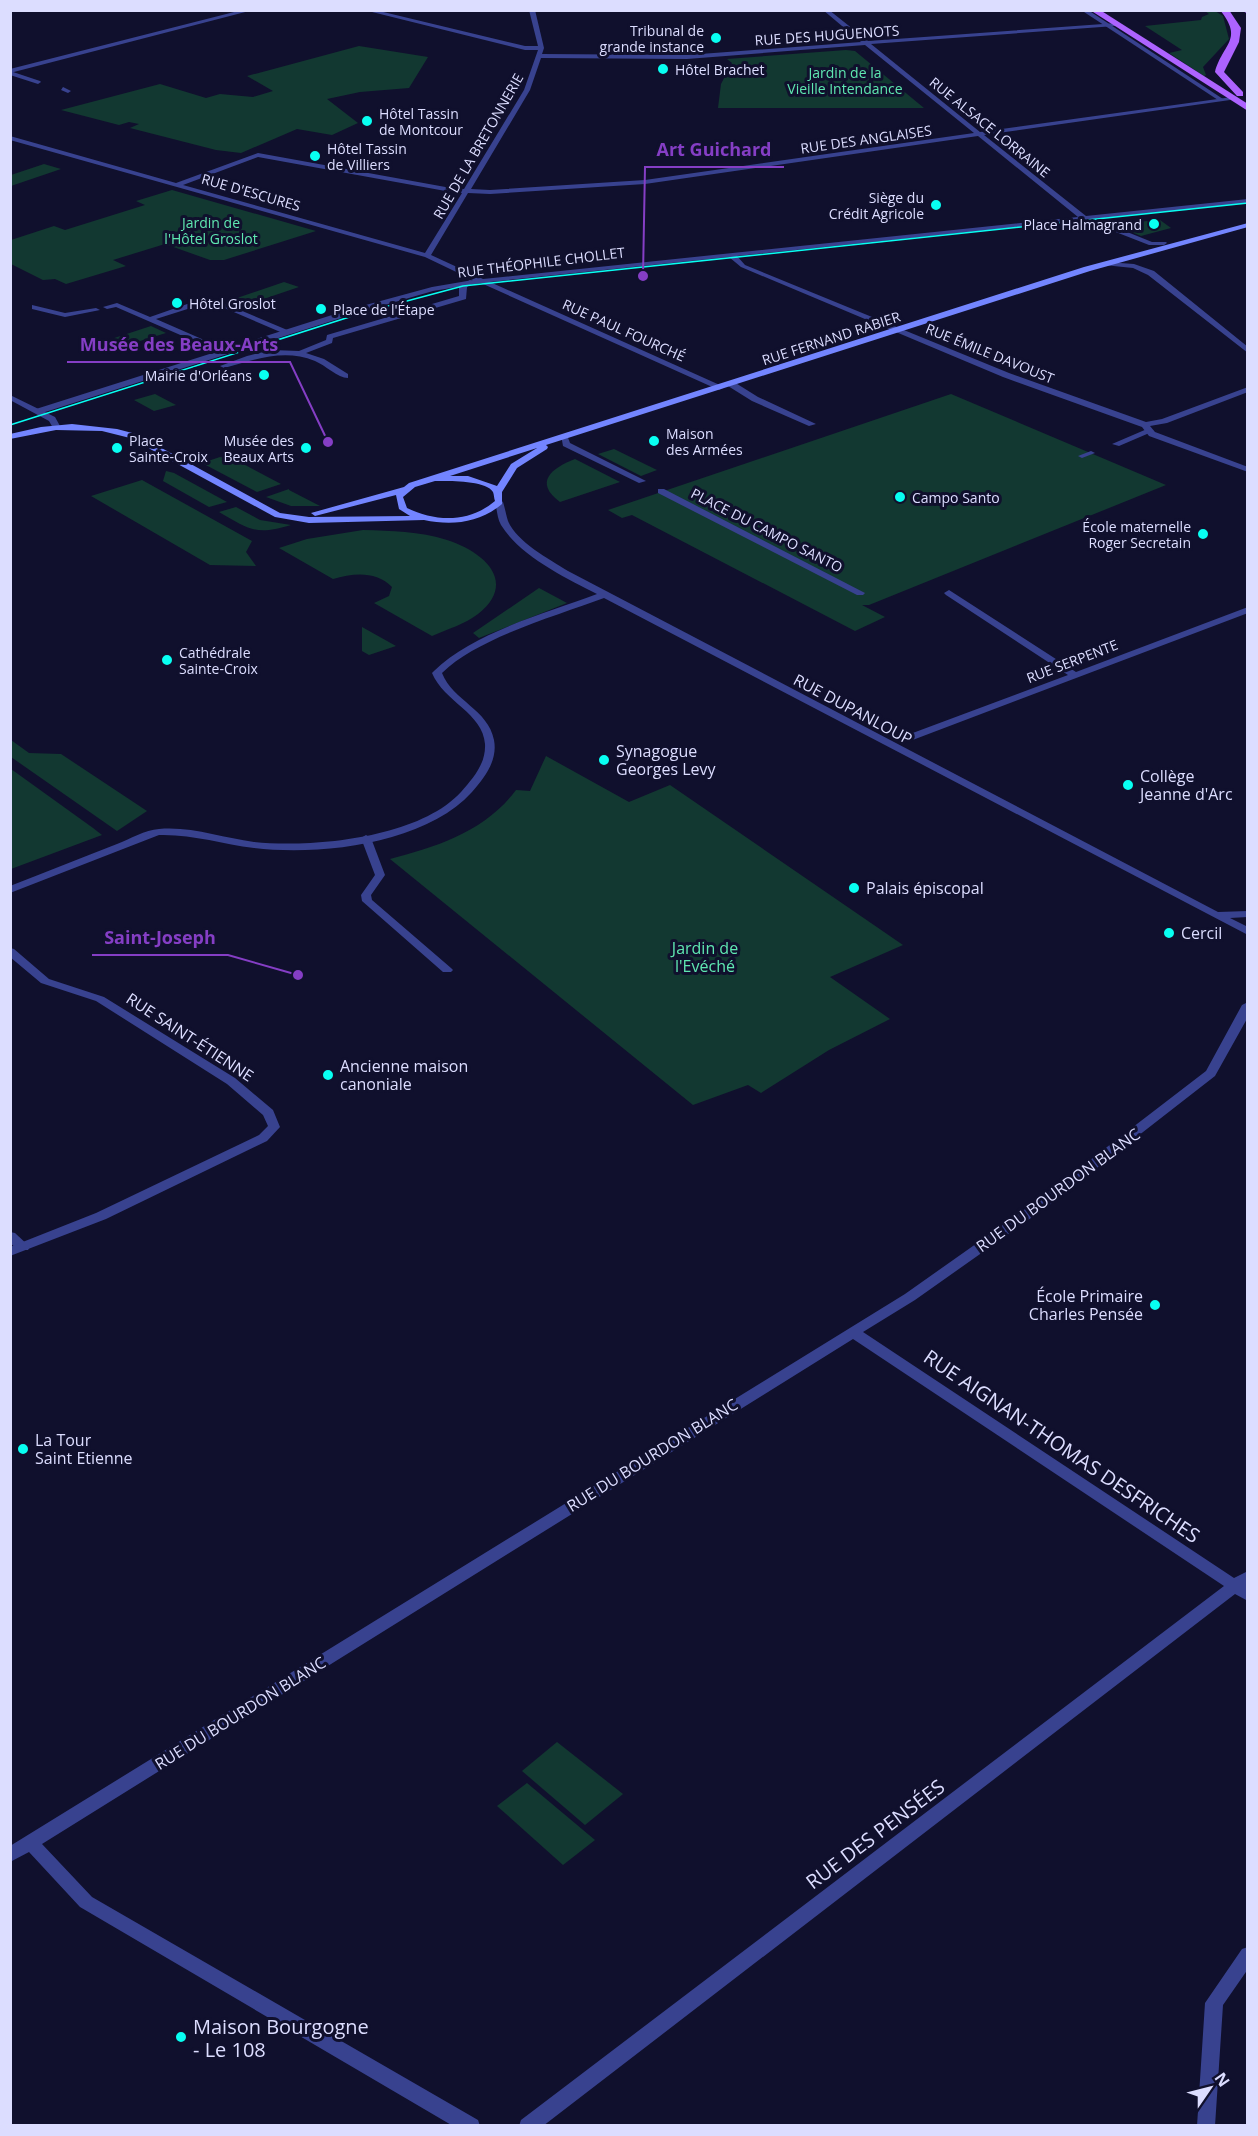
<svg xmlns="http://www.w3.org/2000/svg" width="1258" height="2136" viewBox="0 0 1258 2136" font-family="'Open Sans',sans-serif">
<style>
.green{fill:#123831}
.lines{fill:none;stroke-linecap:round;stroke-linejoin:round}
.lane{fill:#38428f;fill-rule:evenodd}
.street{fill:#38428f;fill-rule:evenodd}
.secondary{fill:#7385ff;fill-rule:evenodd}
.primary{fill:#ad63ff;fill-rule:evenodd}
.tram{stroke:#08fff2;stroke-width:1.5}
.poi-dot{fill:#08fff2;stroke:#10102d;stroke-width:2}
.labels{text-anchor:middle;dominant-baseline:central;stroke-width:6;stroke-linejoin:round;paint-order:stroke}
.far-poi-label{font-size:14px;fill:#dcddff;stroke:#10102d;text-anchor:start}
.far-street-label{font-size:14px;fill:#dcddff;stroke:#10102d}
.far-park-label{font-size:14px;fill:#5fe8b1;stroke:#10102d}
.street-label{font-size:16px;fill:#dcddff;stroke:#10102d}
.poi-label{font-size:16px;fill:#dcddff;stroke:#10102d;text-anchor:start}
.park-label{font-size:16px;fill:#5fe8b1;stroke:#10102d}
.near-street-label{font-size:20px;fill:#dcddff;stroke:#10102d}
.near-poi-label{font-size:20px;fill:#dcddff;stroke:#10102d;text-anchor:start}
.leader{fill:none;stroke:#853ec5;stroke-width:2}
.callout-dot{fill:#853ec5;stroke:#10102d;stroke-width:2}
.callout-label{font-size:18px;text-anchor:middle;font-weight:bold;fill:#853ec5;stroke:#10102d;stroke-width:6;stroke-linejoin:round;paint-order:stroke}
</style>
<rect width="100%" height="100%" fill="#10102d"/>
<g class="green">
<polygon points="1205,11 1215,11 1223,16 1229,39 1203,67 1206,75 1204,76 1169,53 1182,50 1145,26 1201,20 1202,17 1209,14"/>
<polygon points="359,46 428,57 409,88 360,92 327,99 358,123 332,135 297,129 241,153 216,150 130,128 139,124 129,122 119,125 61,110 160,84 206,98 220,94 253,97 273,91 247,76"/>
<polygon points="846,50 855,51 924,108 718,108 721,84 732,63 727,59"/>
<polygon points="44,164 61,169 11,186 11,175"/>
<polygon points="172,190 316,231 224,260 210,260 165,244 113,260 126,266 66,284 55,279 43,280 11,264 11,240 54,226 65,230 145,205 136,201"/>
<polygon points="1160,220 1171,228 1141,236 1112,224"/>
<polygon points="284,282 299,287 252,303 237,298"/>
<polygon points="151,326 166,333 111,350 96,344"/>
<polygon points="155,394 176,405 154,411 134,400"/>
<polygon points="951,394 1166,485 869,605 862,605 885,617 855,631 632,515 622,518 608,510"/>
<polygon points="614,449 657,470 641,476 598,454"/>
<polygon points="220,457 232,458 281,484 257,492 202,463"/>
<path d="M575,459L620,482L560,502C533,482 552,468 575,459Z"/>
<polygon points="166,471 174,473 227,502 209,507 163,481"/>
<polygon points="142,480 252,541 246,552 256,566 210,565 91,496"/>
<polygon points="289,489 289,490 320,506 291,506 266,497"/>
<path d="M236,507L260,520L291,525C255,536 249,529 219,512Z"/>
<path d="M363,530C391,531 419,531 447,540C482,551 519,581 478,614C465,624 448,629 432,636L374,603L389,596L392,587C376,571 354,573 333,579L279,548L307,539Z"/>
<polygon points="539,588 567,603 479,638 473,633"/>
<polygon points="362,627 396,646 369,655 362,651"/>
<polygon points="11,740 29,753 61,754 147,811 117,831 11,757"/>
<path d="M546,756L629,802L670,785L903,945L830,977L890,1019L829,1050L761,1093L748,1085L693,1105L390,859C437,847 486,831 516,790L530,791Z"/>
<polygon points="11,769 93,828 102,835 11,869"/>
<polygon points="557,1742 623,1794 585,1825 522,1771"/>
<polygon points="527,1783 595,1840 563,1865 497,1806"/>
</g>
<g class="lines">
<g class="lane">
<polygon points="1081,10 1088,10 1223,99 1218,100"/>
<polygon points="10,71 40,81 41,82 38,84 10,75"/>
<polygon points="63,87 71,91 68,93 61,90"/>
<path d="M470,280L474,282L467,287L466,299L333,338L332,343L306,353L324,359L348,374V378C338,378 325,365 315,361C283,348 255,360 224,368L220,366L247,356L272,350L299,351L326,340L327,335L459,296V286Z"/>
<polygon points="216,300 292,332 285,334 215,304 197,306 156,319 227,350 227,354 224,354 116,307 107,309 103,307 117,303 150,317 193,302"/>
<polygon points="32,305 65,313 96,308 100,310 65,317 32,309"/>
<polygon points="728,382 734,382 758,397 816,424 809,426 752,401 728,386"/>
<polygon points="10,395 55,417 60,426 53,428 49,421 10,400"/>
<polygon points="1147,429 1154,431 1119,446 1112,444"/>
<polygon points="561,435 567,435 570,443 646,481 639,483 563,446"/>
<polygon points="1091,451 1095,453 1082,458 1078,456"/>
<polygon points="658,489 664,489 865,593 863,595 857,595 658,493"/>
<polygon points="366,835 371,838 385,875 371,895 372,900 451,968 453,970 451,972 443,972 362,901 361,895 375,875 361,838"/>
<polygon points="10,1232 15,1233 30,1247 28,1250 18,1250 10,1243"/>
</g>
<g class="street">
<polygon points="242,10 253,10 10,73 10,69"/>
<path d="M364,10H375L525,46H538L529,10H535L544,48L542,54L687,55L861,42L823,10H829L868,41L1117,23L1115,26L871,44L980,132L1232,97L1230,100L984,135L1086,216L1248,199V203L1095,219L1152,242H1166L1167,243L1164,245H1149L1085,220L737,256L745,265L1009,373L1146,422L1162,419L1248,387V392L1167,423L1150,426L1155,432L1248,467V472L1149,436L1142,427L1003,377L741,267L729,257L490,282L722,386L723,388L719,390L481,283L433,291L357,313L42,413H36V409L351,309L432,287L473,280L425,257L10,140V136L176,183L258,153L451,188L464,189L524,90L538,50H525ZM865,45L974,133L645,180L490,190L471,189L530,90L541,58L687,59ZM978,136L1078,217L483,279L431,255L468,193L490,194L645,184ZM258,157L451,192L462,193L425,253L183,185Z"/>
<polygon points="1106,262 1134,264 1154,271 1248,347 1248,353 1148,275 1133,268 1104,265 1102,264"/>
<path d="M499,499L503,502C505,508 506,515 508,521C517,542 549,559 568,571L1218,912L1248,911V917L1230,918L1248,927V935L604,598C556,616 477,638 442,673C453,701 488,709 494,740C498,761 484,778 472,792C425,844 320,856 254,848C222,844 192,834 159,835L10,893V886C46,872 81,858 117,844C130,839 145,830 159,829C191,826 223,838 254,842C313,848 419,838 461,792C473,778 486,764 485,744C483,713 444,702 432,673L434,671C472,633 546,613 597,594C566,578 520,556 501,525C497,518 497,509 495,502Z"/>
<polygon points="949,590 1076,672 1248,607 1248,613 910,741 902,741 902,737 1068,675 946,595 944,593"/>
<polygon points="10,948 14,949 49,979 104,997 235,1078 273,1110 280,1127 267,1141 106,1219 10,1256 10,1247 96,1213 259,1135 268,1126 263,1115 227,1084 96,1001 41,983 10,957"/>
<polygon points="1248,1002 1248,1017 1215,1076 1048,1206 915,1300 863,1332 1234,1578 1248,1571 1248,1584 1246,1586 1248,1587 1248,1601 1235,1594 543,2126 519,2126 521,2120 1224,1586 853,1339 42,1844 92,1897 478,2120 480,2126 453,2126 80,1907 29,1852 10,1862 10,1846 905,1294 1038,1200 1206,1071 1242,1005"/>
<polygon points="1248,1947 1248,1969 1223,2005 1215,2126 1197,2126 1205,2003 1242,1949"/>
</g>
<path class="secondary" d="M1248,223V227L1090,271L546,445L548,447L547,449L517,468L502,492V504C479,523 452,526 424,520L309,523L275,517L130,438L102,431L56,430L10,439V434L41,427L72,424L117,429L136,434L280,513L309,517L410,516L399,509L396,495L315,516L311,513L404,487L409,483L1084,267ZM537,448L511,464L497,486L468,476H450ZM435,481C448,481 486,480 493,492C494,494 494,499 495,501C469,523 436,522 407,508L403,497L415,487Z"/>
<g class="primary">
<polygon points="1090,10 1100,10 1248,104 1248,111"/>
<path d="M1220,10H1229L1241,28L1239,42L1224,72L1243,92V96H1237L1215,72C1223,43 1244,40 1220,10Z"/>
<polygon points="1241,10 1248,10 1248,14"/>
</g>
<polyline class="tram" points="10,425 362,313 463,286 1248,203"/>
</g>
<g class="poi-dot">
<circle cx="716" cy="38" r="6"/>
<circle cx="663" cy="69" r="6"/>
<circle cx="367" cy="121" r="6"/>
<circle cx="315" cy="156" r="6"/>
<circle cx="936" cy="205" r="6"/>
<circle cx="1154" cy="224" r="6"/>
<circle cx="177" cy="303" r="6"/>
<circle cx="321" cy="309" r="6"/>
<circle cx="264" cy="375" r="6"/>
<circle cx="654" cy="441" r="6"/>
<circle cx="117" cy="448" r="6"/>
<circle cx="306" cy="448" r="6"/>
<circle cx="900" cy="497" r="6"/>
<circle cx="1203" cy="534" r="6"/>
<circle cx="167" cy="660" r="6"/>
<circle cx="604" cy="760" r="6"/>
<circle cx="1128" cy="785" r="6"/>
<circle cx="854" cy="888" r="6"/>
<circle cx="1169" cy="933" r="6"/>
<circle cx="328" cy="1075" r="6"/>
<circle cx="1155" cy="1305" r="6"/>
<circle cx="23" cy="1449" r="6"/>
<circle cx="181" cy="2037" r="6"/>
</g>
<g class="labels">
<g class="far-poi-label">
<text x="704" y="30" text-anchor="end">Tribunal de<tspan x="704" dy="16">grande instance</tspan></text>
<text x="675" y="69">Hôtel Brachet</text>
<text x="379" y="113">Hôtel Tassin<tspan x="379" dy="16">de Montcour</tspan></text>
<text x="327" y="148">Hôtel Tassin<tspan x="327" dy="16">de Villiers</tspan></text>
<text x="924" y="197" text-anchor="end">Siège du<tspan x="924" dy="16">Crédit Agricole</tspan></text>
<text x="1142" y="224" text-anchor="end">Place Halmagrand</text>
<text x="189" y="303">Hôtel Groslot</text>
<text x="333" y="309">Place de l'Étape</text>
<text x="252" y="375" text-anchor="end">Mairie d'Orléans</text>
<text x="666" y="433">Maison<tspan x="666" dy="16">des Armées</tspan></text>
<text x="129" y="440">Place<tspan x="129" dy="16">Sainte-Croix</tspan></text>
<text x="294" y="440" text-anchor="end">Musée des<tspan x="294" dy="16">Beaux Arts</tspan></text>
<text x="912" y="497">Campo Santo</text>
<text x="1191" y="526" text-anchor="end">École maternelle<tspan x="1191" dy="16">Roger Secretain</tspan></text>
<text x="179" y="652">Cathédrale<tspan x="179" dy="16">Sainte-Croix</tspan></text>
</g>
<g class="far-street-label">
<text transform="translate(827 35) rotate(-4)">RUE DES HUGUENOTS</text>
<text transform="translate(990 127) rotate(39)">RUE ALSACE LORRAINE</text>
<text transform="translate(866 139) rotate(-8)">RUE DES ANGLAISES</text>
<text transform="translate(478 146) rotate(-60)">RUE DE LA BRETONNERIE</text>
<text transform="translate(251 192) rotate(16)">RUE D'ESCURES</text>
<text transform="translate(541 262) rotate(-7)">RUE THÉOPHILE CHOLLET</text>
<text transform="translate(624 330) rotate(24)">RUE PAUL FOURCHÉ</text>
<text transform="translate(831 338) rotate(-18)">RUE FERNAND RABIER</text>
<text transform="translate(990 353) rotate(22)">RUE ÉMILE DAVOUST</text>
<text transform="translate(767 530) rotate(27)">PLACE DU CAMPO SANTO</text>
<text transform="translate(1072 661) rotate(-21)">RUE SERPENTE</text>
</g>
<g class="far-park-label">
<text x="845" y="72">Jardin de la<tspan x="845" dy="16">Vieille Intendance</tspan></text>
<text x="211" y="222">Jardin de<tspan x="211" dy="16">l'Hôtel Groslot</tspan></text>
</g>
<g class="street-label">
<text transform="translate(853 709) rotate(28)">RUE DUPANLOUP</text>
<text transform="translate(190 1037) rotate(33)">RUE SAINT-ÉTIENNE</text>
<text transform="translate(1058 1190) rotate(-36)">RUE DU BOURDON BLANC</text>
<text transform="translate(652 1455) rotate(-32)">RUE DU BOURDON BLANC</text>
<text transform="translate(240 1713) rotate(-32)">RUE DU BOURDON BLANC</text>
</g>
<g class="poi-label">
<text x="616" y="751">Synagogue<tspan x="616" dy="18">Georges Levy</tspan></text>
<text x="1140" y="776">Collège<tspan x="1140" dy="18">Jeanne d'Arc</tspan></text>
<text x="866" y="888">Palais épiscopal</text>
<text x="1181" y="933">Cercil</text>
<text x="340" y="1066">Ancienne maison<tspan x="340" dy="18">canoniale</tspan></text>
<text x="1143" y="1296" text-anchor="end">École Primaire<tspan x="1143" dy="18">Charles Pensée</tspan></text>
<text x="35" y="1440">La Tour<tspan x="35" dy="18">Saint Etienne</tspan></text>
</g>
<g class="park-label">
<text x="705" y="948">Jardin de<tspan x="705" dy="18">l'Evéché</tspan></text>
</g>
<g class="near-street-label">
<text transform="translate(1062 1446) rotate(34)">RUE AIGNAN-THOMAS DESFRICHES</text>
<text transform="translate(875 1834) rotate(-37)">RUE DES PENSÉES</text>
</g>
<g class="near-poi-label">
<text x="193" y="2026">Maison Bourgogne<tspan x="193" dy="23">- Le 108</tspan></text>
</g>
</g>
<path class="leader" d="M643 276L645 167H784M328 442L290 362H67M298 975L228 955H92"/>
<g class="callout-dot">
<circle cx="643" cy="276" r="6"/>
<circle cx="328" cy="442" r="6"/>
<circle cx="298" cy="975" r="6"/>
</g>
<g class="callout-label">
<text x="714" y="156">Art Guichard</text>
<text x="179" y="351">Musée des Beaux-Arts</text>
<text x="160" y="944">Saint-Joseph</text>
</g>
<rect width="1258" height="2136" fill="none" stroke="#dcddff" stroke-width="24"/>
<g transform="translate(1210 2088) rotate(55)" stroke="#10102d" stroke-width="4.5" paint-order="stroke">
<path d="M0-4.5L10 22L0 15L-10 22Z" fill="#dcddff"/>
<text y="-9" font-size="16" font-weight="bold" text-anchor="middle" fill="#dcddff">N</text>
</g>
</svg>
